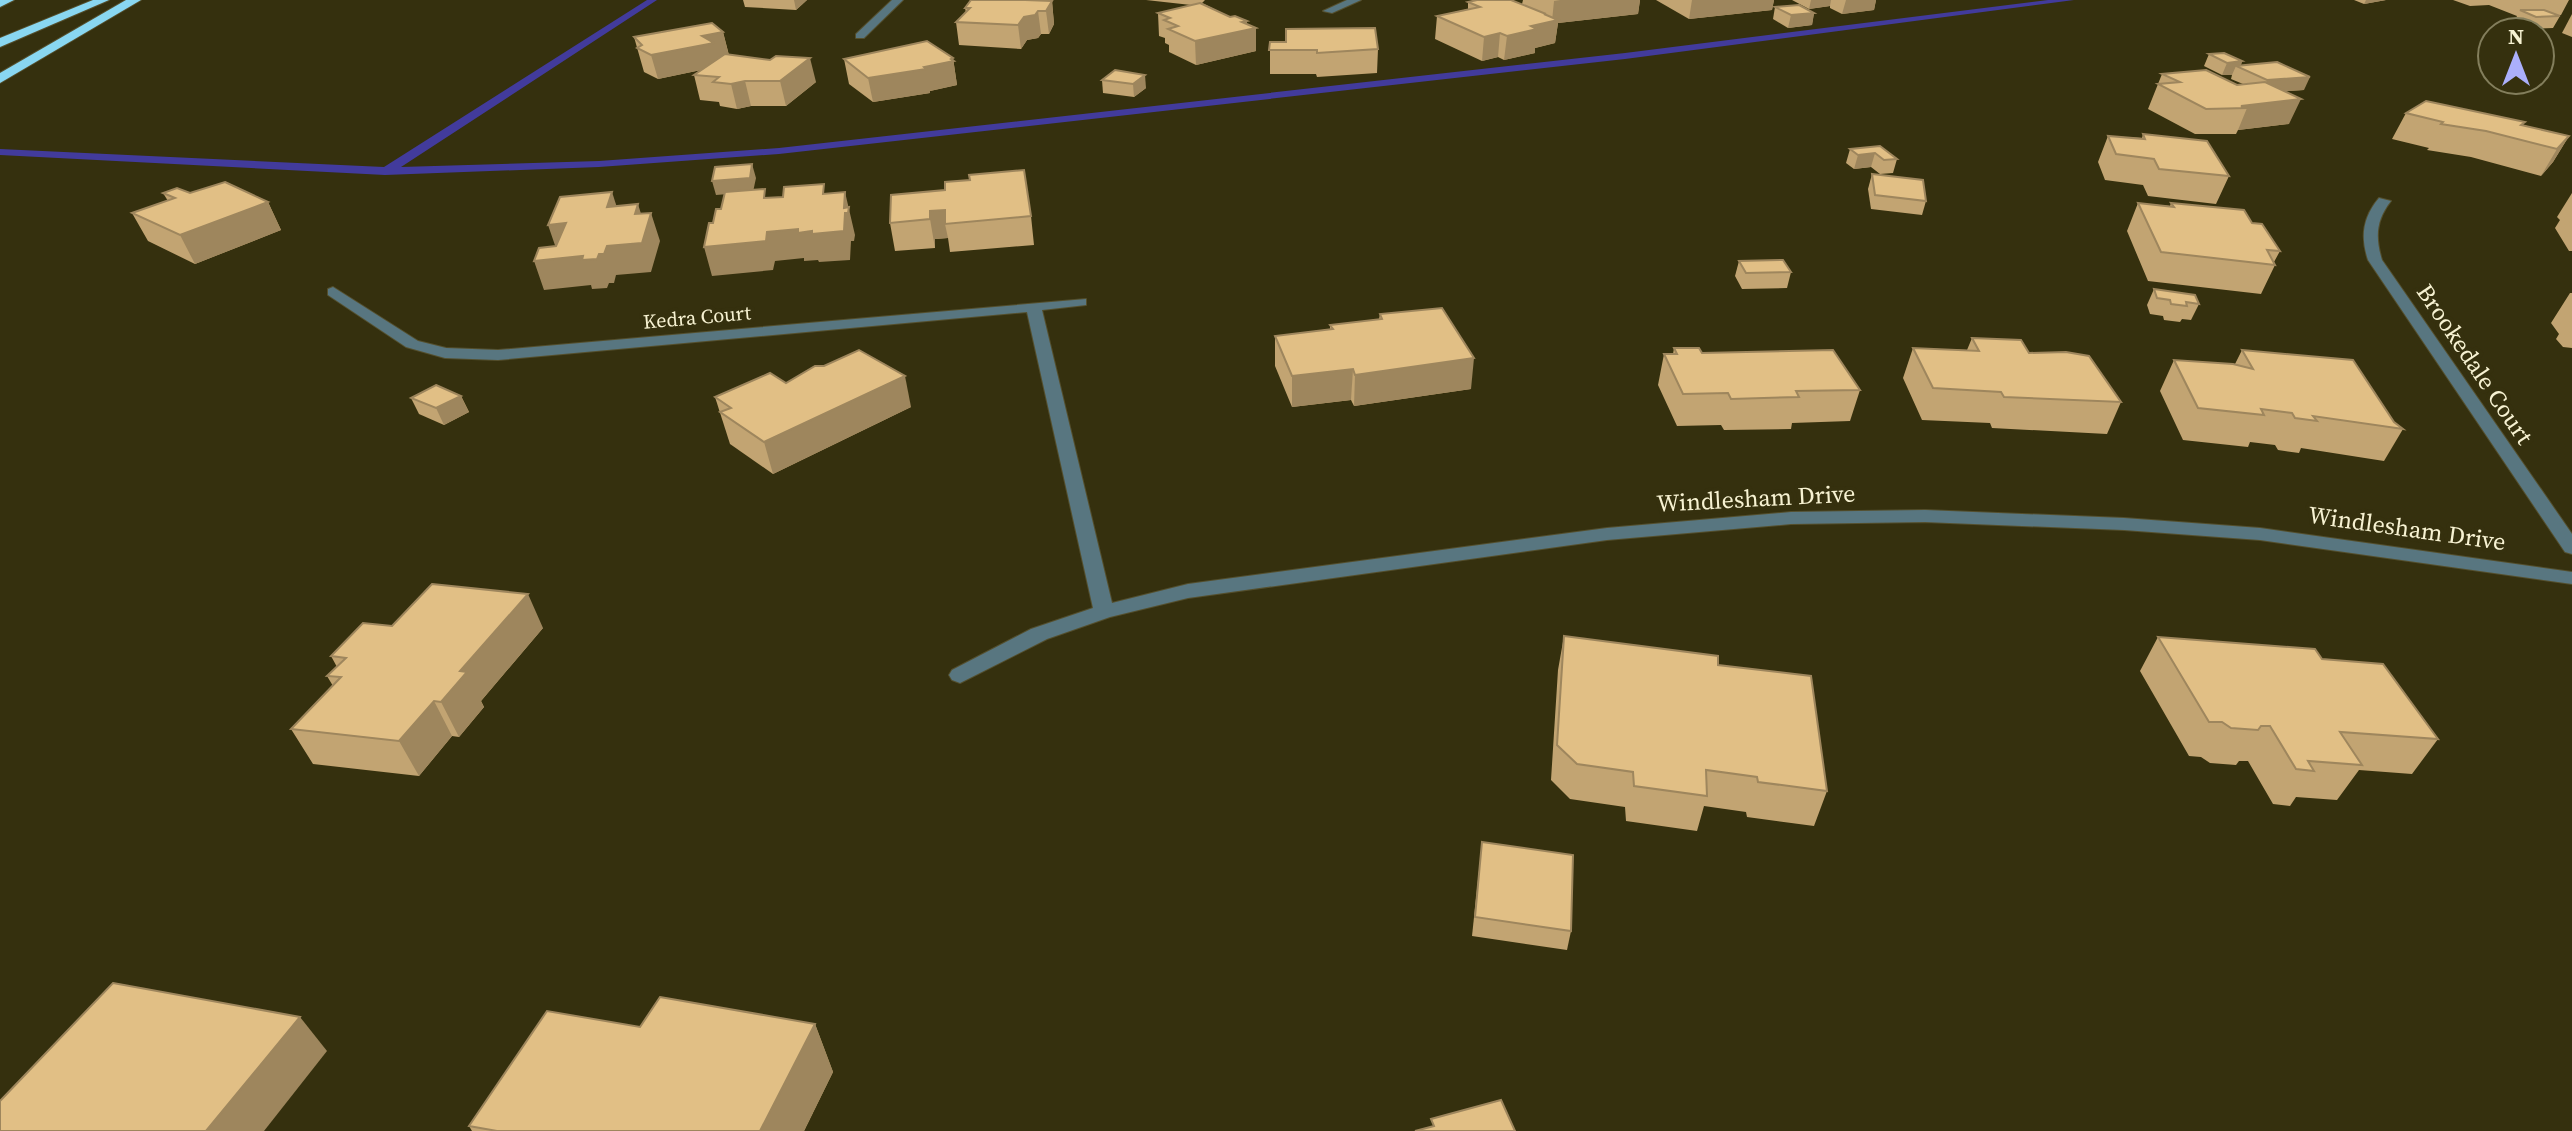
<svg xmlns="http://www.w3.org/2000/svg" width="2572" height="1131" viewBox="0 0 2572 1131" font-family="'Source Serif 4',serif">
<style>
.lines{fill:none;stroke-linecap:round;stroke-linejoin:round}
.stream{fill:#423b9c;fill-rule:evenodd}
.street-casing{stroke:#544f2d;stroke-width:2}
.highway-casing{stroke:#544f2d;stroke-width:2}
.street{fill:#587680;fill-rule:evenodd}
.highway{fill:#89d7f1;fill-rule:evenodd}
.wall{fill:#c2a472}
.shaded-wall{fill:#9e865d}
.building{fill:#e1bf85;stroke:#9e865d;stroke-width:2}
.labels{text-anchor:middle;dominant-baseline:central;stroke-width:8;stroke-linejoin:round;paint-order:stroke}
.far-street-label{font-size:20px;fill:#f7f2d2;stroke:#35300e}
.street-label{font-size:24px;fill:#f7f2d2;stroke:#35300e}
</style>
<rect width="100%" height="100%" fill="#35300e"/>
<g class="lines">
<polygon class="stream" points="647,0 657,0 401,167 599,161 779,148 1625,53 2048,0 2074,0 1625,59 779,154 599,167 385,175 0,155 0,149 384,167"/>
<defs>
<g id="street">
<polygon points="892,0 903,0 864,38 856,38 856,34"/>
<polygon points="1347,0 1361,0 1332,13 1323,11"/>
<path d="M2379,198L2391,201C2376,220 2375,237 2382,260L2572,534V554L2565,552L2368,260C2360,236 2363,217 2379,198Z"/>
<polygon points="333,287 418,341 446,348 498,350 1086,299 1086,305 1042,310 1112,603 1188,584 1607,528 1791,512 1925,510 2124,518 2260,528 2572,572 2572,584 2260,540 2124,530 1925,522 1791,524 1607,540 1188,598 1110,617 1047,639 960,683 952,680 949,675 952,670 1031,629 1093,608 1027,312 498,360 445,358 406,347 328,295 328,289"/>
</g>
<g id="highway">
<polygon points="0,0 14,0 0,7"/>
<polygon points="93,0 109,0 0,47 0,38"/>
<polygon points="126,0 141,0 0,83 0,73"/>
</g>
</defs>
<use href="#street" class="street-casing"/>
<use href="#highway" class="highway-casing"/>
<use href="#street" class="street"/>
<use href="#highway" class="highway"/>
</g>
<g class="wall">
<polygon points="743,0 807,0 796,10 745,7"/>
<polygon points="1146,0 1205,0 1202,3 1230,17 1247,21 1247,24 1256,28 1256,51 1196,65 1169,52 1169,45 1165,43 1165,38 1159,36 1158,13 1191,5"/>
<polygon points="1523,0 1640,0 1638,14 1558,23 1555,43 1535,48 1535,53 1504,60 1498,57 1482,61 1435,39 1437,16 1468,9 1468,2 1522,4"/>
<polygon points="1656,0 1774,0 1772,10 1689,19"/>
<polygon points="1792,0 1876,0 1874,10 1842,14 1830,8 1830,6 1809,9"/>
<polygon points="2354,0 2386,0 2364,4"/>
<polygon points="2453,0 2569,0 2561,15 2558,15 2560,16 2553,28 2530,29 2514,22 2517,16 2489,5 2470,6"/>
<polygon points="1052,1 1054,24 1049,34 1041,34 1038,38 1027,40 1021,49 959,45 956,22 966,13 965,8"/>
<polygon points="1775,7 1814,13 1812,25 1788,28 1773,19"/>
<polygon points="2572,14 2572,37 2562,33"/>
<polygon points="723,32 729,55 816,82 786,106 751,106 737,109 720,106 719,102 700,100 694,75 701,70 658,79 644,72 634,37"/>
<polygon points="1270,42 1378,49 1377,73 1317,77 1316,74 1270,74"/>
<polygon points="2209,54 2242,61 2241,65 2304,90 2285,91 2289,124 2238,130 2236,134 2195,134 2148,109 2162,74 2237,85 2243,84 2231,79 2232,75 2222,75 2204,66"/>
<polygon points="953,58 957,85 930,91 930,93 873,102 849,84 844,59"/>
<polygon points="1115,70 1146,88 1134,97 1103,93 1102,80"/>
<polygon points="2406,113 2523,125 2569,136 2553,162 2541,176 2471,157 2427,150 2429,148 2392,139"/>
<polygon points="2143,134 2229,176 2216,204 2148,196 2143,185 2105,180 2098,162 2108,136 2142,138"/>
<polygon points="1880,146 1897,159 1893,173 1880,174 1871,167 1854,169 1846,163 1850,149"/>
<polygon points="1872,174 1926,201 1922,215 1871,209 1868,189"/>
<polygon points="163,193 190,193 268,202 281,230 195,264 148,241 132,213 168,201"/>
<polygon points="2572,193 2572,251 2569,251 2555,228 2560,220 2557,217"/>
<polygon points="891,195 1031,216 1034,245 950,252 948,238 935,239 935,248 895,251 890,223"/>
<polygon points="2138,203 2170,206 2171,203 2252,223 2280,251 2274,262 2275,265 2261,294 2148,281 2127,231"/>
<polygon points="1739,261 1791,272 1787,288 1742,289 1735,276"/>
<polygon points="2154,289 2199,304 2191,320 2182,319 2180,322 2164,320 2163,316 2150,314 2147,305"/>
<polygon points="2570,293 2572,293 2572,348 2563,347 2556,339 2559,334 2551,323"/>
<polygon points="1380,314 1471,389 1354,406 1351,400 1292,407 1275,366 1275,336 1330,329 1330,325 1379,319"/>
<polygon points="1972,338 2029,353 2121,402 2107,434 1992,428 1990,423 1922,420 1903,378 1913,348 1967,350"/>
<polygon points="1674,348 1702,353 1860,390 1850,421 1792,423 1791,429 1724,430 1721,425 1677,426 1658,385 1664,354 1673,354"/>
<polygon points="2242,350 2394,422 2403,429 2384,461 2301,448 2299,453 2278,450 2275,445 2250,442 2248,447 2183,440 2160,391 2174,360 2235,364"/>
<polygon points="786,383 911,407 773,474 730,444 715,397"/>
<polygon points="461,396 469,412 444,425 419,414 411,398"/>
<polygon points="392,626 543,628 481,701 484,707 459,737 452,736 419,776 313,764 291,729 333,686 327,676 337,667 331,656"/>
<polygon points="1564,636 1718,665 1827,791 1814,826 1747,817 1746,812 1704,806 1697,831 1626,821 1625,807 1570,799 1551,780 1558,670"/>
<polygon points="2158,637 2322,659 2438,739 2412,774 2359,770 2337,800 2296,797 2290,806 2273,804 2248,761 2239,761 2236,765 2210,763 2201,757 2189,756 2140,671"/>
<polygon points="1482,842 1571,931 1567,950 1472,936"/>
<polygon points="815,1024 833,1072 804,1131 472,1131 469,1126 640,1027"/>
</g>
<g class="shaded-wall">
<polygon points="794,0 807,0 796,10"/>
<polygon points="1560,0 1640,0 1638,14 1558,23 1555,43 1535,48 1535,53 1504,60 1507,36 1531,26 1544,14 1546,14 1545,23 1552,21 1554,1"/>
<polygon points="1692,0 1774,0 1772,10 1689,19"/>
<polygon points="1811,0 1831,0 1830,6 1809,9"/>
<polygon points="1846,0 1876,0 1874,10 1842,14"/>
<polygon points="2366,0 2386,0 2364,4"/>
<polygon points="1052,1 1054,24 1049,34 1046,11"/>
<polygon points="1038,11 1041,34 1038,38 1027,40 1021,49 1018,25 1024,17"/>
<polygon points="1814,13 1812,25 1788,28 1791,15"/>
<polygon points="1247,21 1247,30 1256,28 1256,51 1196,65 1195,41"/>
<polygon points="723,32 729,56 718,58 720,66 658,79 651,55 702,36"/>
<polygon points="1500,33 1498,57 1482,61 1484,37"/>
<polygon points="810,58 816,82 786,106 780,81"/>
<polygon points="953,58 957,85 930,91 930,93 873,102 868,78 924,67"/>
<polygon points="2242,61 2240,68 2236,66 2232,75 2222,75 2227,63"/>
<polygon points="1145,75 1146,88 1134,97 1133,84"/>
<polygon points="2310,77 2304,90 2261,93 2267,80"/>
<polygon points="745,81 751,106 737,109 731,84"/>
<polygon points="2301,99 2289,124 2238,130 2247,108 2241,106"/>
<polygon points="2569,136 2553,162 2541,176 2557,149"/>
<polygon points="1875,153 1871,167 1854,169 1858,155"/>
<polygon points="752,164 756,178 753,192 716,195 712,181"/>
<polygon points="612,192 621,220 607,207"/>
<polygon points="845,192 855,235 854,241 851,241 850,260 819,262 818,260 804,261 804,258 775,261 773,270 712,276 704,247 767,232 844,208"/>
<polygon points="268,202 281,230 195,264 180,235"/>
<polygon points="638,204 646,230 651,213 660,241 651,272 616,275 614,283 609,283 607,288 592,289 591,285 544,290 534,261 599,254 635,214"/>
<polygon points="945,210 945,224 948,238 935,239 935,248 930,219 930,211"/>
<polygon points="566,223 558,254 548,225"/>
<polygon points="1474,358 1471,389 1354,406 1355,375"/>
<polygon points="1353,369 1351,400 1292,407 1292,376"/>
<polygon points="905,376 911,407 773,474 764,442"/>
<polygon points="461,396 469,412 444,425 436,408"/>
<polygon points="528,594 543,628 481,701 484,707 459,737 441,702 460,671"/>
<polygon points="434,701 452,736 419,776 399,741"/>
<polygon points="300,1017 327,1051 264,1131 206,1131"/>
<polygon points="815,1024 833,1072 804,1131 760,1131"/>
</g>
<g class="building">
<polygon points="971,0 1025,0 1052,1 1046,11 1038,11 1035,15 1024,17 1018,25 956,22 970,8 965,8"/>
<polygon points="1477,0 1511,0 1546,14 1544,14 1558,20 1531,26 1537,29 1507,36 1500,33 1484,37 1437,16 1480,7 1468,2"/>
<polygon points="1200,3 1230,17 1235,16 1247,21 1242,22 1256,28 1195,41 1168,29 1178,26 1164,20 1170,18 1158,13"/>
<polygon points="1799,5 1814,13 1791,15 1775,7"/>
<polygon points="2520,10 2544,10 2560,16 2536,17"/>
<polygon points="712,23 723,32 702,36 714,43 651,55 637,48 642,45 634,37"/>
<polygon points="1375,28 1378,49 1317,53 1317,50 1269,50 1270,42 1286,42 1286,29"/>
<polygon points="927,41 953,58 951,59 954,61 924,67 926,69 868,78 844,59"/>
<polygon points="2224,53 2242,61 2227,63 2209,54"/>
<polygon points="725,54 770,60 776,56 810,58 780,81 745,81 731,84 713,82 719,77 694,75"/>
<polygon points="2277,62 2310,77 2267,80 2236,66"/>
<polygon points="1115,70 1145,75 1133,84 1102,80"/>
<polygon points="2206,70 2237,85 2265,82 2301,99 2241,106 2247,108 2206,109 2158,84 2180,82 2162,74"/>
<polygon points="2426,101 2525,122 2521,125 2569,136 2557,149 2486,131 2441,124 2443,122 2406,113"/>
<polygon points="2143,134 2207,141 2229,176 2159,169 2154,159 2116,154 2108,136 2145,139"/>
<polygon points="1880,146 1897,159 1884,160 1875,153 1858,155 1850,149"/>
<polygon points="752,164 750,178 712,181 715,167"/>
<polygon points="1024,170 1031,216 945,224 945,210 930,211 930,219 890,223 891,195 945,190 945,182 970,180 969,175"/>
<polygon points="1872,174 1923,180 1926,201 1875,195"/>
<polygon points="225,182 268,202 180,235 132,213 175,198 163,193 177,188 190,193"/>
<polygon points="824,184 823,194 845,192 844,208 849,207 848,213 845,213 844,231 812,234 812,231 798,233 798,229 767,232 766,241 704,247 709,223 713,223 716,209 721,209 725,192 765,189 764,198 783,197 784,187"/>
<polygon points="612,192 607,207 638,204 635,214 651,213 642,243 607,246 604,254 599,254 597,259 582,260 583,256 534,261 539,248 556,246 566,223 548,225 560,197"/>
<polygon points="2138,203 2174,207 2171,203 2244,210 2252,223 2262,224 2280,251 2267,250 2275,265 2161,252"/>
<polygon points="1783,260 1791,272 1746,273 1739,261"/>
<polygon points="2154,289 2195,295 2199,304 2186,302 2187,306 2171,304 2170,300 2157,298"/>
<polygon points="1442,308 1474,358 1355,375 1353,369 1292,376 1275,336 1333,329 1330,325 1382,319 1380,314"/>
<polygon points="1972,338 2021,340 2029,353 2066,352 2089,356 2121,402 2004,397 2001,392 1933,388 1913,348 1979,351"/>
<polygon points="1674,348 1699,348 1702,353 1833,350 1860,390 1796,391 1799,397 1731,399 1728,393 1683,394 1664,354 1677,354"/>
<polygon points="859,350 905,376 764,442 720,412 731,408 715,397 770,373 786,383 815,366 824,366"/>
<polygon points="2242,350 2353,360 2394,422 2403,429 2313,416 2317,421 2295,418 2292,413 2261,409 2264,415 2198,408 2174,360 2233,364 2253,369"/>
<polygon points="436,385 461,396 436,408 411,398"/>
<polygon points="432,584 528,594 460,671 467,672 441,702 434,701 399,741 291,729 341,677 327,676 346,658 331,656 363,623 392,626"/>
<polygon points="1564,636 1718,656 1718,665 1811,676 1827,791 1758,782 1757,777 1706,770 1707,796 1634,786 1633,772 1577,764 1557,745"/>
<polygon points="2158,637 2315,649 2322,659 2383,664 2438,739 2340,732 2362,765 2308,761 2314,771 2296,769 2270,726 2261,726 2258,730 2231,728 2222,722 2209,722"/>
<polygon points="1482,842 1573,855 1571,931 1475,917"/>
<polygon points="113,983 300,1017 206,1131 0,1131 0,1101"/>
<polygon points="660,997 815,1024 760,1131 497,1131 469,1126 547,1011 640,1027"/>
<polygon points="1501,1100 1515,1131 1415,1131 1434,1126 1431,1119"/>
</g>
<g class="labels">
<g class="far-street-label">
<text transform="translate(697 317) rotate(-5)">Kedra Court</text>
</g>
<g class="street-label">
<text transform="translate(2475 364) rotate(56)">Brookedale Court</text>
<text transform="translate(1756 498) rotate(-3)">Windlesham Drive</text>
<text transform="translate(2407 528) rotate(8)">Windlesham Drive</text>
</g>
</g>
<g transform="translate(2516 56)"><circle r="38" fill="#35300e" stroke="#837e5c" stroke-width="2"/>
<path d="M0-6L14 30L0 20L-14 30Z" fill="#abaffb"/>
<text y="-12" font-size="22" font-weight="bold" text-anchor="middle" fill="#f7f2d2">N</text>
</g>
</svg>
